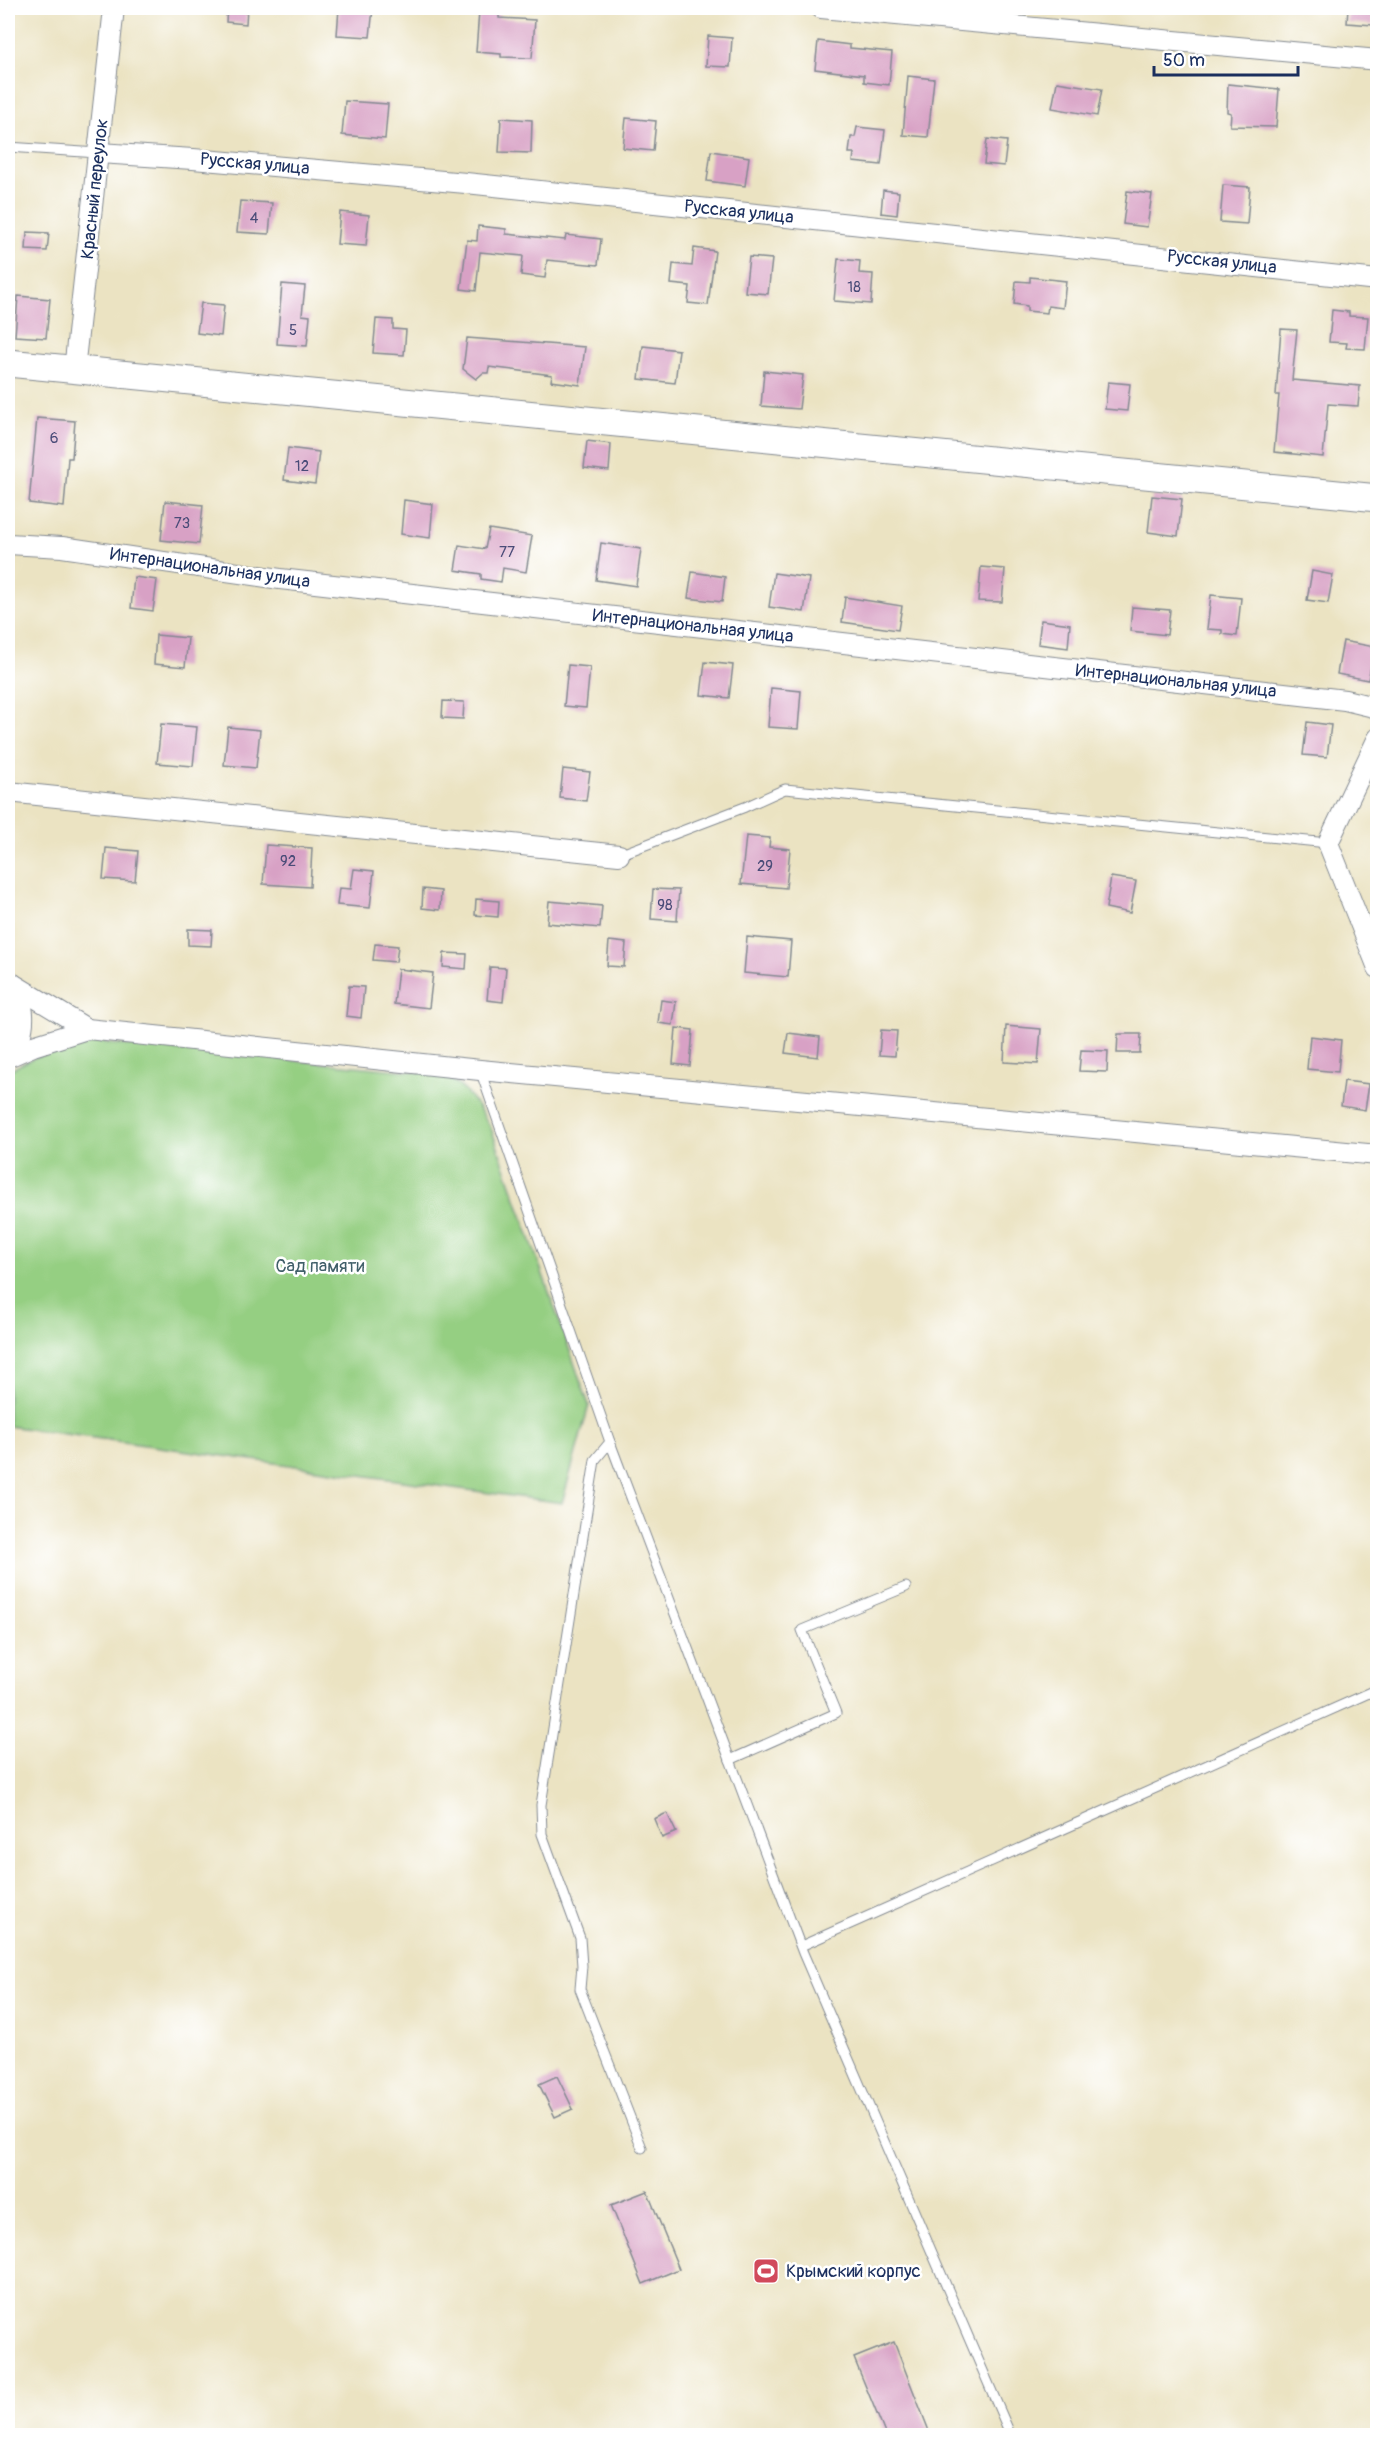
<svg xmlns="http://www.w3.org/2000/svg" width="1385" height="2443" viewBox="0 0 1385 2443" font-family="Pangolin,sans-serif">
<style>
.green{fill:#95cf82;stroke:#587f70;stroke-width:1.5}
.building{fill:#d8a1c5}
.lines{fill:none;stroke-linecap:round;stroke-linejoin:round}
.lane-casing{stroke:#838990;stroke-width:11}
.street-casing{stroke:#838990;stroke-width:22}
.secondary-casing{stroke:#838990;stroke-width:29}
.lane{stroke:#fff;stroke-width:9}
.street{stroke:#fff;stroke-width:20}
.secondary{stroke:#fff;stroke-width:27}
.labels{text-anchor:middle;dominant-baseline:central;stroke-width:5;stroke-linejoin:round;paint-order:stroke}
.number-label{font-size:15px;fill:#4a4c78}
.street-label{font-size:18px;fill:#1b2f5e;stroke:#fff}
.park-label{font-size:18px;fill:#405f69;stroke:#fff}
.poi-label{font-size:18px;fill:#1b2f5e;stroke:#fff;text-anchor:start}
</style>
<rect width="100%" height="100%" fill="#fff"/>
<filter id="ink" filterUnits="userSpaceOnUse"><feTurbulence type="fractalNoise" baseFrequency=".0167" numOctaves="2"/><feDisplacementMap in="SourceGraphic" scale="12" xChannelSelector="R" yChannelSelector="G"/><feConvolveMatrix kernelMatrix="1 2 1 2 8 2 1 2 1" color-interpolation-filters="sRGB"/></filter>
<filter id="wash" filterUnits="userSpaceOnUse"><feTurbulence type="fractalNoise" baseFrequency=".008" numOctaves="4" result="noise"/><feDisplacementMap in="SourceGraphic" scale="24" xChannelSelector="R" yChannelSelector="G"/><feGaussianBlur stdDeviation="1.35" result="paint"/><feColorMatrix in="noise" values="0 0 0 0 0 0 0 0 0 0 0 0 0 0 0 0 0 1.4 0 .05"/><feComposite in="paint" operator="in"/></filter>
<g filter="url(#wash)">
<rect width="100%" height="100%" fill="#ebe3c2"/>
<path class="green" d="M92,1040L112,1044L442,1074C466,1087 478,1105 491,1128L589,1405L562,1503L8,1426V1071L33,1058Z"/>
<g id="blocks">
<g class="building">
<polygon points="227,8 247,8 246,24 226,22"/>
<polygon points="339,8 373,8 370,37 337,35"/>
<polygon points="1348,8 1375,8 1373,25 1347,23"/>
<polygon points="479,11 499,13 499,18 535,20 532,58 501,57 501,54 476,52"/>
<polygon points="708,36 732,38 730,67 706,66"/>
<polygon points="818,41 850,45 850,48 892,52 889,85 864,82 864,75 815,69"/>
<polygon points="908,76 934,79 928,137 903,135"/>
<polygon points="1057,82 1102,89 1097,116 1052,108"/>
<polygon points="1228,84 1279,89 1276,127 1230,126 1231,113 1227,112"/>
<polygon points="345,101 388,104 385,139 342,135"/>
<polygon points="501,118 532,120 531,153 499,152"/>
<polygon points="626,118 656,121 653,151 623,148"/>
<polygon points="857,127 885,130 881,165 853,162 854,153 849,153 851,137 855,137"/>
<polygon points="987,139 1007,141 1004,166 984,164"/>
<polygon points="711,151 749,157 745,186 707,181"/>
<polygon points="1223,185 1250,187 1247,224 1220,222"/>
<polygon points="883,190 899,192 897,215 881,213"/>
<polygon points="1127,191 1152,194 1147,227 1123,224"/>
<polygon points="240,201 272,203 269,234 237,232"/>
<polygon points="340,212 369,215 366,246 337,244"/>
<polygon points="478,226 506,229 506,234 565,240 566,235 601,239 598,265 547,260 545,278 521,275 523,256 480,252 476,291 461,289 467,240 477,241"/>
<polygon points="27,232 49,233 47,251 26,250"/>
<polygon points="694,248 715,251 708,305 688,303 690,286 671,284 673,264 692,266"/>
<polygon points="749,257 772,259 768,294 745,292"/>
<polygon points="838,259 860,261 859,273 873,274 871,304 834,301"/>
<polygon points="1030,277 1066,281 1063,308 1048,306 1047,313 1027,311 1027,306 1014,304 1016,281 1030,282"/>
<polygon points="282,284 305,286 302,315 310,316 307,346 277,344"/>
<polygon points="18,296 50,299 46,338 15,336"/>
<polygon points="201,303 224,305 221,336 197,333"/>
<polygon points="1332,310 1349,312 1349,316 1368,317 1365,349 1346,348 1347,343 1329,342"/>
<polygon points="376,319 393,320 393,329 406,330 404,355 373,353"/>
<polygon points="1281,329 1297,330 1292,380 1360,386 1358,406 1328,404 1323,457 1274,452 1279,395 1276,395"/>
<polygon points="467,338 585,347 580,385 551,381 552,375 489,367 488,373 483,373 476,379 463,369"/>
<polygon points="643,346 679,350 675,383 639,379"/>
<polygon points="764,371 803,375 799,409 761,406"/>
<polygon points="1108,382 1130,384 1127,411 1105,409"/>
<polygon points="37,418 75,421 72,458 68,458 64,507 29,503"/>
<polygon points="587,441 611,444 609,471 584,468"/>
<polygon points="288,448 319,452 315,484 284,480"/>
<polygon points="1152,496 1182,499 1178,536 1148,532"/>
<polygon points="404,500 433,504 430,538 401,534"/>
<polygon points="165,501 203,505 199,544 161,540"/>
<polygon points="489,529 532,536 526,572 503,568 501,582 481,579 481,574 455,570 459,545 485,549"/>
<polygon points="601,543 641,549 636,586 596,580"/>
<polygon points="981,567 1005,569 1002,602 978,601"/>
<polygon points="1312,571 1333,575 1328,603 1307,600"/>
<polygon points="692,572 725,577 722,602 688,598"/>
<polygon points="774,573 809,578 804,612 769,607"/>
<polygon points="134,577 157,580 153,611 131,608"/>
<polygon points="1211,595 1241,598 1237,636 1222,634 1222,630 1207,629"/>
<polygon points="845,597 902,606 898,630 842,622"/>
<polygon points="1132,607 1170,610 1167,635 1130,631"/>
<polygon points="1041,620 1070,624 1068,648 1038,644"/>
<polygon points="156,635 188,638 185,667 154,664"/>
<polygon points="1343,641 1375,647 1368,680 1337,674"/>
<polygon points="705,662 733,665 729,698 701,695"/>
<polygon points="568,665 590,667 586,708 564,706"/>
<polygon points="771,688 801,691 798,729 768,727"/>
<polygon points="443,701 464,702 463,719 442,718"/>
<polygon points="1307,722 1331,725 1327,757 1303,755"/>
<polygon points="161,724 197,727 193,766 157,763"/>
<polygon points="228,727 260,730 256,768 224,765"/>
<polygon points="563,769 590,772 586,801 560,798"/>
<polygon points="746,836 770,838 769,847 790,849 786,888 741,884"/>
<polygon points="266,845 312,848 310,887 263,884"/>
<polygon points="106,848 138,851 135,881 103,879"/>
<polygon points="354,869 374,871 370,908 337,905 339,888 351,889"/>
<polygon points="1111,877 1136,881 1130,913 1106,908"/>
<polygon points="423,889 441,891 440,910 422,908"/>
<polygon points="653,889 679,890 677,921 651,919"/>
<polygon points="476,899 499,901 498,917 475,915"/>
<polygon points="549,901 602,906 600,928 547,923"/>
<polygon points="188,929 212,930 211,946 188,945"/>
<polygon points="747,937 791,941 788,977 744,973"/>
<polygon points="609,941 626,943 624,967 607,966"/>
<polygon points="375,944 398,946 396,962 373,960"/>
<polygon points="444,953 467,954 466,969 443,967"/>
<polygon points="490,967 506,968 503,1002 487,1000"/>
<polygon points="398,969 433,973 429,1008 394,1004"/>
<polygon points="349,986 364,987 361,1018 346,1016"/>
<polygon points="661,1000 676,1002 673,1025 658,1023"/>
<polygon points="1006,1026 1041,1029 1038,1064 1004,1062"/>
<polygon points="676,1028 693,1030 690,1066 673,1064"/>
<polygon points="881,1030 897,1031 895,1056 879,1055"/>
<polygon points="788,1033 820,1037 818,1057 785,1053"/>
<polygon points="1118,1034 1141,1034 1140,1053 1117,1053"/>
<polygon points="1310,1036 1341,1040 1338,1072 1307,1069"/>
<polygon points="1081,1050 1108,1051 1107,1072 1079,1071"/>
<polygon points="1344,1081 1369,1084 1365,1110 1341,1106"/>
<polygon points="667,1813 676,1832 662,1838 654,1819"/>
<polygon points="557,2076 573,2109 555,2117 539,2084"/>
<polygon points="647,2191 679,2269 643,2284 611,2205"/>
<polygon points="894,2342 931,2436 886,2436 854,2358"/>
</g>
</g>
</g>
<g filter="url(#ink)">
<use href="#blocks" fill-opacity="0" stroke="#838990" stroke-width="1.5"/>
<g class="lines">
<defs>
<g id="lane">
<polyline points="8,147 98,153"/>
<polyline points="619,855 745,807 785,789 1328,843"/>
<polyline points="480,1070 610,1442 803,1953 1011,2436"/>
<polyline points="610,1442 595,1460 541,1805 542,1834 580,1938 582,1966 580,1989 642,2148"/>
<polyline points="730,1760 836,1713 802,1630 906,1587"/>
<polyline points="801,1946 1378,1689"/>
</g>
<g id="street">
<polyline points="821,8 1378,60"/>
<polyline points="99,153 193,159 466,183 1378,280"/>
<polyline points="74,370 114,8"/>
<polyline points="8,544 62,547 280,579 1345,700 1378,708"/>
<polyline points="1378,738 1328,843 1378,968"/>
<polyline points="8,792 619,855"/>
<polyline points="8,981 87,1029"/>
<polyline points="8,1057 33,1046 87,1029 480,1070 1378,1155"/>
</g>
<g id="secondary">
<polyline points="8,363 1378,498"/>
<path d="M8,984C23,1004 24,1031 8,1051"/>
</g>
</defs>
<use href="#lane" class="lane-casing"/>
<use href="#street" class="street-casing"/>
<use href="#secondary" class="secondary-casing"/>
<use href="#lane" class="lane"/>
<use href="#street" class="street"/>
<use href="#secondary" class="secondary"/>
</g>
</g>
<defs>
<symbol id="stadium-square" viewBox="-11 -11 22 22"><rect x="-9" y="-9" width="18" height="18" rx="4" fill="#d1495b" stroke="#fff"/><path d="M0-5a6.5 5 0 1 0 0 10a6.5 5 0 1 0 0-10ZM-3.5-1.8h7v3.6h-7Z" fill="#fff"/></symbol>
</defs>
<g fill-rule="evenodd">
<use href="#stadium-square" x="751" y="2256" width="30" height="30"/>
</g>
<g class="labels">
<g class="number-label">
<text x="254" y="218">4</text>
<text x="854" y="287">18</text>
<text x="293" y="330">5</text>
<text x="54" y="438">6</text>
<text x="302" y="466">12</text>
<text x="182" y="523">73</text>
<text x="507" y="552">77</text>
<text x="288" y="861">92</text>
<text x="765" y="866">29</text>
<text x="665" y="905">98</text>
</g>
<g class="street-label">
<text transform="translate(255 164) rotate(5)">Русская улица</text>
<text transform="translate(95 189) rotate(-84)">Красный переулок</text>
<text transform="translate(739 212) rotate(6)">Русская улица</text>
<text transform="translate(1222 262) rotate(6)">Русская улица</text>
<text transform="translate(210 568) rotate(8)">Интернациональная улица</text>
<text transform="translate(693 626) rotate(6)">Интернациональная улица</text>
<text transform="translate(1176 681) rotate(6)">Интернациональная улица</text>
</g>
<g class="park-label">
<text x="320" y="1266">Сад памяти</text>
</g>
<g class="poi-label">
<text x="786" y="2271">Крымский корпус</text>
</g>
</g>
<rect width="1385" height="2443" fill="none" stroke="#fff" stroke-width="30"/>
<path d="M1154 66v9h144v-9" fill="none" stroke="#1b2f5e" stroke-width="3"/>
<text x="1163" y="66" font-size="18" fill="#1b2f5e" stroke="#ffffff" stroke-width="4.5" paint-order="stroke">50 m</text>
</svg>
